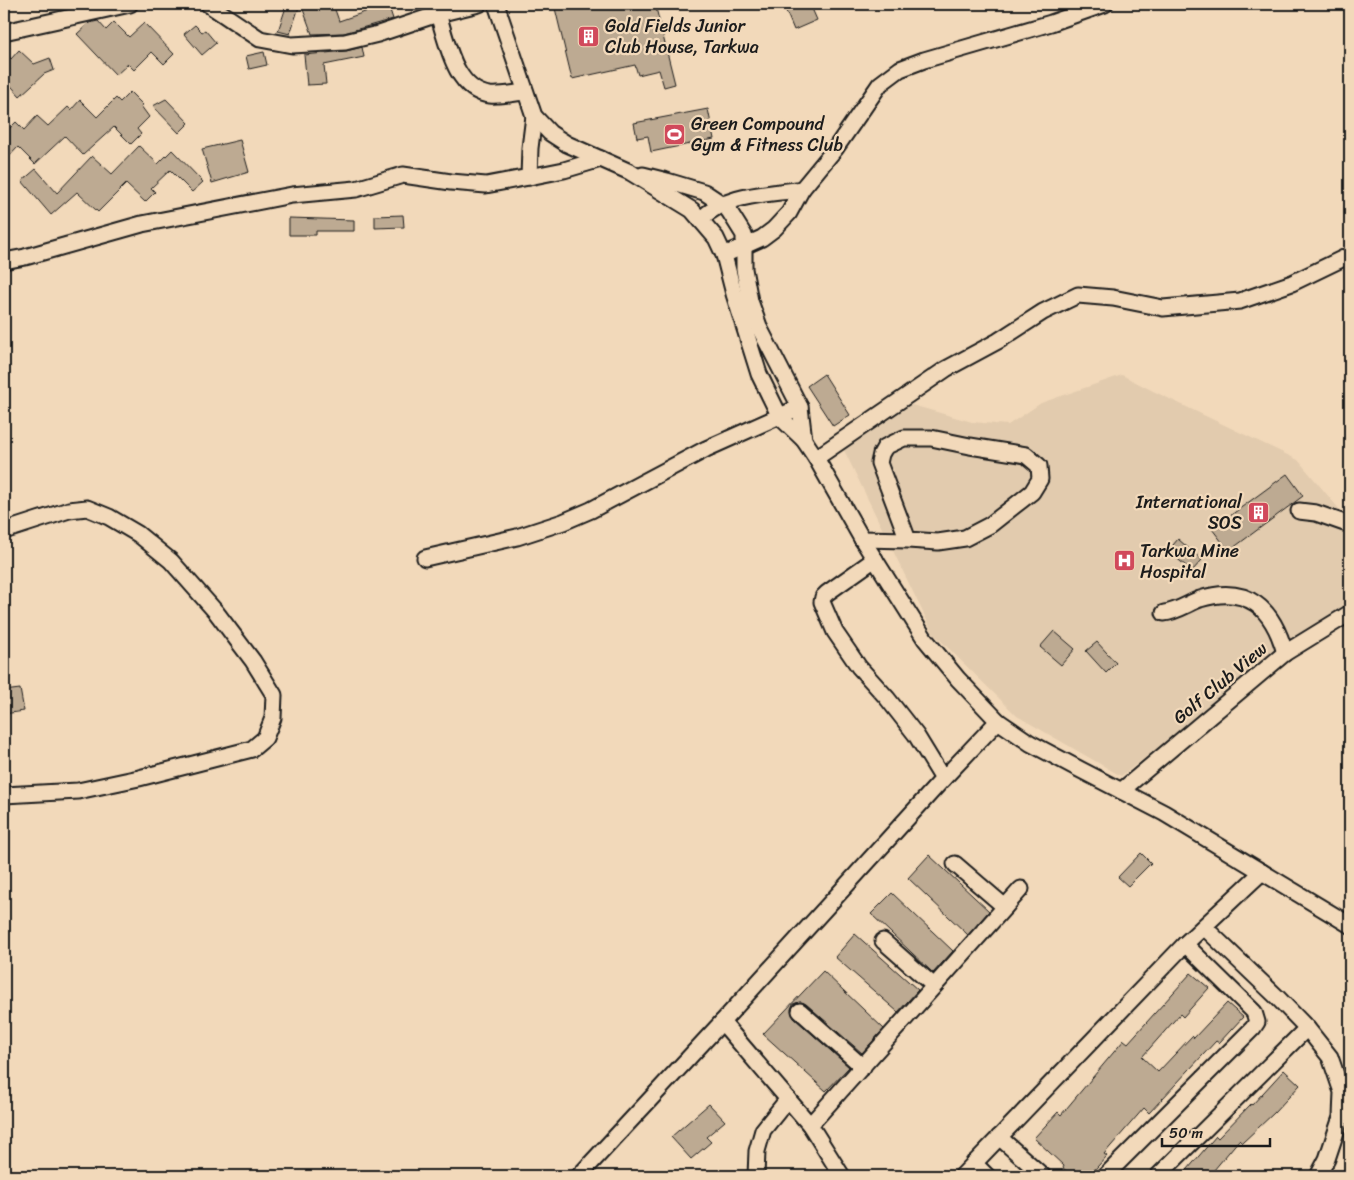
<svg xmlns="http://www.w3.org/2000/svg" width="1354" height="1180" viewBox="0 0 1354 1180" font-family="Sriracha,sans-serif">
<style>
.built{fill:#e2cbae}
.building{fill:#bdaa92;stroke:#1c1c1c}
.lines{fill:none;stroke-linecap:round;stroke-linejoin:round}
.minor-casing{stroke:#1c1c1c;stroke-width:19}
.minor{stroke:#f2d9ba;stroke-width:15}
.labels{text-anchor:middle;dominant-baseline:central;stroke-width:4.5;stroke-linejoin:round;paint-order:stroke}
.poi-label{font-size:18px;fill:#1c1c1c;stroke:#f2d9ba;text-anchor:start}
.street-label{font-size:18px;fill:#1c1c1c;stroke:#f2d9ba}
</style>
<rect width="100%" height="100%" fill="#f2d9ba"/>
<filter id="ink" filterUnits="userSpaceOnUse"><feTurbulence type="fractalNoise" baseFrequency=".02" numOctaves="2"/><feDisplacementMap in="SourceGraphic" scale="10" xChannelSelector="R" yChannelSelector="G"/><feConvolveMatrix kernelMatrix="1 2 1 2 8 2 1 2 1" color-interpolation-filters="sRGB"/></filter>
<g filter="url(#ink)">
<polygon class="built" points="1122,375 1153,391 1298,460 1350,522 1350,601 1121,776 1017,716 933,633 843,448 905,403 972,422 1008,425 1041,403"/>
<g class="building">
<polygon points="287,4 300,4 290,34 278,31"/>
<polygon points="301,4 333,4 339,21 388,4 393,19 344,33 312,34"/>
<polygon points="554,4 655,4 675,84 664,87 659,70 638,75 635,65 572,79"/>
<polygon points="783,4 810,4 817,20 794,30"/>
<polygon points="98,21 106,30 114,22 129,37 144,23 174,54 164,64 152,52 134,70 128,64 116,75 77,34 89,23"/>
<polygon points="195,25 202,32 205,30 216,43 202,55 184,34"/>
<polygon points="362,47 364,57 324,65 326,84 307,85 304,55 346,51"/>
<polygon points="19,50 34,64 50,58 54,70 44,74 20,96 4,78 4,51 11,59"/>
<polygon points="264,52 267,65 249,69 246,56"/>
<polygon points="130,92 143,105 141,106 149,117 137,129 141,134 131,144 114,127 83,155 65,136 35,164 18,147 4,162 4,134 16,122 24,130 37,116 48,126 68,107 71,110 80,100 97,117 116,98 120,102"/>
<polygon points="166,99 189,123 179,133 153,106"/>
<polygon points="708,109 714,139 651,152 648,136 637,138 634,123"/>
<polygon points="240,140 249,172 212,183 202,149"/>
<polygon points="139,146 158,164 172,150 203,182 192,192 170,170 151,188 155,192 145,202 126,184 98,212 77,192 51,215 22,181 36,169 57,193 92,156 112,174"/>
<polygon points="403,215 404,227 375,228 375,216"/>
<polygon points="289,218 354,220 354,231 316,231 316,235 289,235"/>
<polygon points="824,374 850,415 833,426 807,386"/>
<polygon points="1287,474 1303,496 1229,551 1212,529"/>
<polygon points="1178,539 1202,560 1192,571 1168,551"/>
<polygon points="1054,631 1075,649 1061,665 1040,647"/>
<polygon points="1097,642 1116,663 1106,673 1086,651"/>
<polygon points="20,689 24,711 4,714 4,691"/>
<polygon points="1141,853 1151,863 1128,886 1118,877"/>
<polygon points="929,855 989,911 968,935 908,878"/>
<polygon points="892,893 953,951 933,973 871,914"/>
<polygon points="855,934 918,990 898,1012 835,957"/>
<polygon points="823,971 884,1029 862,1053 806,1004 801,1002 793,1004 791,1010 794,1018 849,1067 826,1091 763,1034"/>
<polygon points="1191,973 1209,988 1183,1017 1180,1014 1142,1057 1158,1072 1192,1036 1194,1038 1227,1003 1243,1017 1219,1043 1216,1041 1149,1113 1144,1108 1104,1154 1107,1156 1089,1176 1072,1176 1063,1168 1064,1166 1034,1138 1058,1112 1061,1115 1124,1040 1128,1043"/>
<polygon points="1284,1070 1300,1085 1274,1113 1242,1143 1239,1140 1209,1176 1182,1176 1216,1136 1218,1138 1251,1104 1252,1105"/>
<polygon points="709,1104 725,1121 706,1137 711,1142 691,1159 671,1137"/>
</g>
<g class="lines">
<defs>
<g id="minor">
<polyline points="208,4 260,39 292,45 345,42 378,34 438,14 479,4"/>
<polyline points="496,4 534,116 550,133 567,144 630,172 692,210 716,238 724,255 734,294 759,374 780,417 804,440 816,458 862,539 925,639 958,679 998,721 1030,743 1079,769 1164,813 1350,925"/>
<path d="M438,14C447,42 455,91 490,95C501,96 514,93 525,92"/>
<polyline points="4,32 130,4"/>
<polyline points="643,175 667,181 704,192 722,204 729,211 744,235 744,269 750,301 760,329 800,407 804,440"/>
<polyline points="529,177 564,170 601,159"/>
<path d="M701,219C727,193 768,195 802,189"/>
<polyline points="724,255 762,238 774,229 789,213 802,189 835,149 880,84 900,69 924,60 1051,23 1105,4"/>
<polyline points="4,261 25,257 142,224 292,195 356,189 403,175 451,182 486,185 529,177 530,148 534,116"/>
<polyline points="816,458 946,369 998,341 1043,312 1078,295 1113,298 1163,308 1240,301 1292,283 1350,255"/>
<polyline points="1299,511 1316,513 1350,525"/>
<polyline points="4,531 69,510 87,508 109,517 138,534 171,561 216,612 253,661 274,695 273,718 265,738 252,749 139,778 78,791 4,795"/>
<polyline points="862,539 908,540 938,542 965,538 990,525 1032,492 1040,479 1039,466 1026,455 970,446 931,438 904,438 885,447 881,454 879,463 908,540"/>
<polyline points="425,558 517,537 563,522 591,510 706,449 800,407"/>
<polyline points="875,559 827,593 823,597 822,602 835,632 859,667 887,698 916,735 943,779"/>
<path d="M1164,613C1176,612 1189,603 1200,599C1248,584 1273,609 1285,653"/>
<polyline points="1121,791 1285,653 1350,613"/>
<polyline points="955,864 1005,907"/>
<polyline points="1204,927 1277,997 1307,1028 1330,1057 1342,1092 1341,1117 1327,1159 1318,1176"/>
<polyline points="883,941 934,986"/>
<polyline points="800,1011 863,1067"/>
<polyline points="722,1022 810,1125 842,1176"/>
<polyline points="810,1125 1021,889"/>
<polyline points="999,1137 1043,1176"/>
<polyline points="974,1163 987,1176"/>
<polyline points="579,1176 722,1022 943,779 998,721"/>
<polyline points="756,1176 757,1151 763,1130 788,1099"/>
<polyline points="962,1176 1185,944 1262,872"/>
<polyline points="1105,1176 1253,1028 1257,1022 1254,1012 1185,944"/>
<polyline points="1158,1176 1307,1028"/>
</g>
</defs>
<use href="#minor" class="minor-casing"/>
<use href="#minor" class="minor"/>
</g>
</g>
<defs>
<symbol id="building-square" viewBox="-11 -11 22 22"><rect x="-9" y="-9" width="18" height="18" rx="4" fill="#d1495b" stroke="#f2d9ba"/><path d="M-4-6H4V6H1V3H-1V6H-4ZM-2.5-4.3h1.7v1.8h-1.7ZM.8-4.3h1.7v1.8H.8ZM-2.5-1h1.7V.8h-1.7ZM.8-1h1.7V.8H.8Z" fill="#fff"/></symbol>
<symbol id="stadium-square" viewBox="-11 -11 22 22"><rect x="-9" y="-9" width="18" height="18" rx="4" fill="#d1495b" stroke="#f2d9ba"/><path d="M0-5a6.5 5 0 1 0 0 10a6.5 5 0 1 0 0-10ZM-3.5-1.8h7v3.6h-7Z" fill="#fff"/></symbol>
<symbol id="hospital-square" viewBox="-11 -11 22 22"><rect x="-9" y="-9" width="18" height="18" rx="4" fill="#d1495b" stroke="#f2d9ba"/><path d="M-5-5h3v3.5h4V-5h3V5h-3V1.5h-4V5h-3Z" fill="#fff"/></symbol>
</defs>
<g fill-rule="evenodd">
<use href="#building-square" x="576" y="24" width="25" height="25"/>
<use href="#stadium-square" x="662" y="122" width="25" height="25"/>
<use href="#building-square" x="1246" y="500" width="25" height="25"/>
<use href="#hospital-square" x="1112" y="548" width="25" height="25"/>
</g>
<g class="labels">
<g class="poi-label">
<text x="605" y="26">Gold Fields Junior<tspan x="605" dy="21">Club House, Tarkwa</tspan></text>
<text x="691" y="124">Green Compound<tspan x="691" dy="21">Gym &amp; Fitness Club</tspan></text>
<text x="1242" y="502" text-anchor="end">International<tspan x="1242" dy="21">SOS</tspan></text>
<text x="1140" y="551">Tarkwa Mine<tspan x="1140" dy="21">Hospital</tspan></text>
</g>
<g class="street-label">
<text transform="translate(1220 683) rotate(-40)">Golf Club View</text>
</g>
</g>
<rect width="1354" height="1180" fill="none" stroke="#f2d9ba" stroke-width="20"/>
<rect x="10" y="10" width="1334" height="1160" fill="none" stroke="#1c1c1c" stroke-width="2" filter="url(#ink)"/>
<path d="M1162 1138v8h108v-8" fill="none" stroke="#1c1c1c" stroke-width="2.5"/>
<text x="1169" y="1138" font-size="15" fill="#1c1c1c" stroke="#f2d9ba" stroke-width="4" paint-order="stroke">50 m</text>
</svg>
